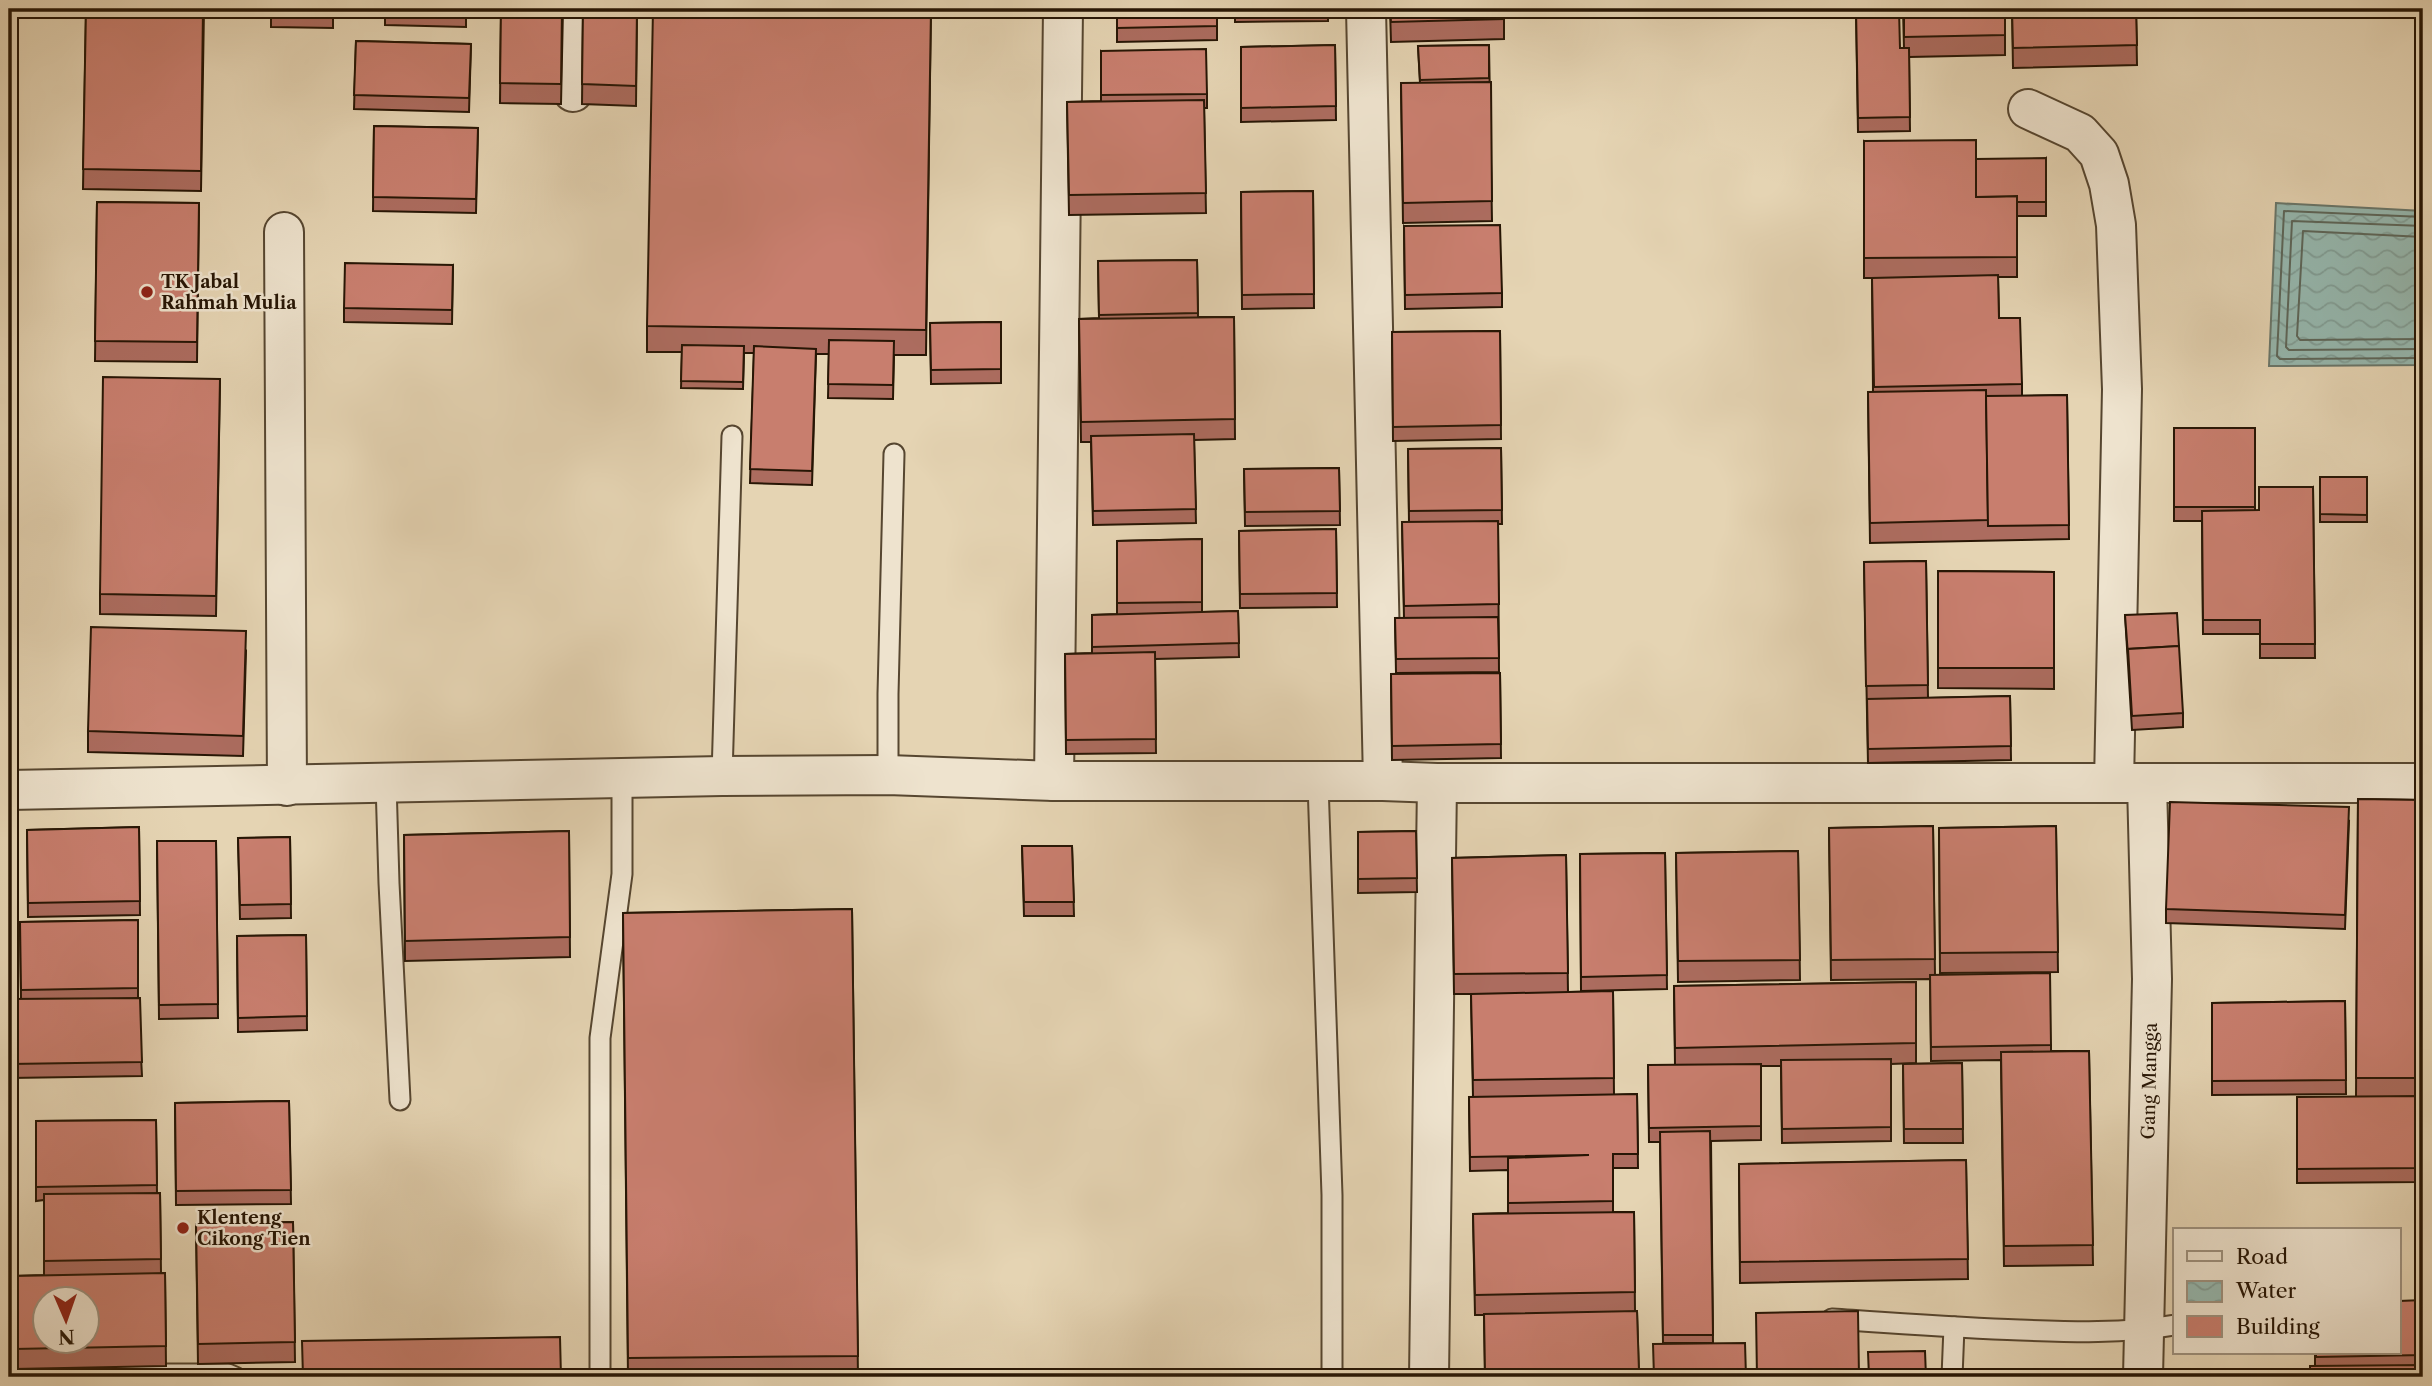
<svg xmlns="http://www.w3.org/2000/svg" width="2432" height="1386" viewBox="0 0 2432 1386" font-family="'Libre Caslon Text',serif">
<style>
.water{fill:url(#water-waves);stroke:#6a776b;stroke-width:2}
.lines{fill:none;stroke-linecap:round;stroke-linejoin:round}
.shore{stroke:#5e675a;stroke-width:2}
.lane-casing{stroke:#564630;stroke-width:23}
.street-casing{stroke:#564630;stroke-width:42}
.lane{stroke:#eee3ce;stroke-width:19}
.street{stroke:#eee3ce;stroke-width:38}
.wall{fill:#ac6c5f;stroke:#271605;stroke-width:2}
.building{fill:#c87e6e;stroke:#271605;stroke-width:2;fill-rule:evenodd}
.poi-dot{fill:#8f2418;stroke:#eee3ce;stroke-width:2.5}
.labels{text-anchor:middle;dominant-baseline:central;stroke-width:5;stroke-linejoin:round;paint-order:stroke}
.poi-label{font-size:18px;font-weight:bold;fill:#271605;stroke:#eee3ce;text-anchor:start}
.street-label{font-size:18px;fill:#271605;stroke:#eee3ce}
</style>
<defs>
<pattern id="water-waves" width="16" height="10" patternUnits="userSpaceOnUse" patternTransform="scale(1.75)"><rect width="16" height="10" fill="#96b8af"/><path d="M0 5q4-4 8 0t8 0" fill="none" stroke="#819d95"/></pattern>
</defs>
<rect width="100%" height="100%" fill="#e5d4b3"/>
<filter id="stains"><feTurbulence type="fractalNoise" baseFrequency=".00286" numOctaves="4"/><feColorMatrix values="0 0 0 0 .2 0 0 0 0 .09 0 0 0 0 .02 0 0 0 .5 -.17"/></filter>
<radialGradient id="worn" r=".72"><stop offset=".6" stop-color="#630" stop-opacity="0"/><stop offset="1" stop-color="#630" stop-opacity=".3"/></radialGradient>
<polygon class="water" points="2276,203 2423,211 2423,365 2269,366"/>
<g class="lines">
<g class="shore">
<polyline points="2423,217 2284,211 2277,356 2280,359 2423,358"/>
<polyline points="2423,226 2292,221 2286,347 2289,350 2423,349"/>
<polyline points="2423,237 2303,231 2297,336 2300,340 2423,339"/>
</g>
<defs>
<g id="lane">
<polyline points="888,775 888,694 894,454"/>
<polyline points="722,776 732,436"/>
<polyline points="386,783 389,883 400,1100"/>
<polyline points="1318,783 1332,1195 1332,1377"/>
<path d="M1832,1319C1895,1323 1957,1328 2020,1330C2072,1332 2123,1334 2175,1325"/>
<polyline points="9,1374 228,1374 235,1377"/>
<polyline points="600,1377 600,1038 622,874 622,780"/>
<polyline points="1952,1377 1954,1327"/>
</g>
<g id="street">
<polyline points="1366,9 1383,781"/>
<polyline points="573,92 575,9"/>
<polyline points="2028,109 2080,133 2099,154 2109,184 2116,225 2122,389 2114,783"/>
<polyline points="284,232 287,786"/>
<polyline points="1054,781 1063,9"/>
<polyline points="9,790 722,776 888,775 1054,781 1383,781 1437,783 2423,783"/>
<polyline points="1429,1377 1437,783"/>
<path id="s1" d="M2143,1377L2152,979L2147,784"/>
</g>
</defs>
<use href="#lane" class="lane-casing"/>
<use href="#street" class="street-casing"/>
<use href="#lane" class="lane"/>
<use href="#street" class="street"/>
</g>
<g class="wall">
<polygon points="86,9 204,9 201,191 83,189"/>
<polygon points="271,9 333,9 333,28 271,27"/>
<polygon points="385,9 466,9 466,27 385,25"/>
<polygon points="501,9 563,9 561,104 500,103"/>
<polygon points="583,9 637,9 636,106 582,104"/>
<polygon points="931,9 926,355 894,355 893,399 828,398 829,354 816,354 812,485 750,483 754,353 744,353 743,389 681,388 682,352 647,352 647,326"/>
<polygon points="1117,9 1217,9 1217,40 1117,42"/>
<polygon points="1235,9 1328,9 1328,21 1235,22"/>
<polygon points="1390,9 1504,9 1504,39 1391,42"/>
<polygon points="1856,9 1900,48 1904,48 1903,9 2005,9 2005,55 1909,57 1910,131 1858,132"/>
<polygon points="2012,9 2136,9 2137,65 2013,68"/>
<polygon points="356,41 471,44 469,112 354,109"/>
<polygon points="1335,45 1336,120 1241,122 1241,47"/>
<polygon points="1489,45 1492,221 1403,223 1401,83 1420,83 1418,46"/>
<polygon points="1101,51 1207,94 1207,108 1204,108 1206,213 1069,215 1067,102 1101,101"/>
<polygon points="374,126 478,128 476,213 373,211"/>
<polygon points="1864,141 1976,197 2046,158 2046,216 2017,216 2017,277 1998,277 1999,318 2022,384 2022,396 2067,395 2069,539 1870,543 1868,392 1873,392 1872,278 1864,278"/>
<polygon points="1313,191 1314,308 1242,309 1241,192"/>
<polygon points="97,202 199,203 197,362 95,361"/>
<polygon points="1404,226 1502,293 1502,307 1405,309"/>
<polygon points="1197,260 1198,317 1234,317 1235,439 1194,440 1196,523 1093,525 1091,442 1081,442 1079,319 1099,318 1098,261"/>
<polygon points="453,265 452,324 344,322 344,308"/>
<polygon points="1001,322 1001,383 931,384 930,323"/>
<polygon points="1500,331 1501,439 1393,441 1392,332"/>
<polygon points="220,379 216,616 100,614 100,594"/>
<polygon points="2174,428 2255,428 2255,511 2259,510 2313,487 2315,658 2260,658 2260,634 2203,634 2202,521 2174,521"/>
<polygon points="1501,448 1502,524 1498,524 1499,672 1396,673 1395,618 1404,618 1402,522 1409,522 1408,449"/>
<polygon points="1339,468 1340,525 1245,526 1244,469"/>
<rect x="2320" y="477" width="47" height="45"/>
<polygon points="1336,529 1337,607 1240,608 1239,531"/>
<polygon points="1202,539 1202,612 1238,611 1239,657 1155,659 1156,753 1066,754 1065,654 1092,653 1092,615 1117,614 1117,541"/>
<polygon points="1926,561 1928,698 2010,696 2011,760 1868,763 1864,562"/>
<polygon points="1938,571 2054,572 2054,689 1938,688"/>
<polygon points="2125,615 2183,713 2183,727 2132,730"/>
<polygon points="246,651 243,756 88,752 88,731"/>
<polygon points="1500,673 1501,758 1392,760 1391,674"/>
<polygon points="2358,799 2423,800 2423,1104 2418,1104 2419,1182 2297,1183 2297,1097 2356,1097"/>
<polygon points="2349,821 2345,929 2166,923 2166,909"/>
<polygon points="1933,826 1935,975 2051,1045 2051,1051 2089,1051 2093,1265 2004,1266 2001,1060 1931,1061 1930,979 1831,980 1829,828"/>
<polygon points="2056,826 2058,972 1940,973 1939,828"/>
<polygon points="139,827 140,915 28,917 27,830"/>
<polygon points="569,831 570,957 405,961 404,835"/>
<polygon points="1416,831 1417,892 1358,893 1358,832"/>
<polygon points="290,837 291,918 240,919 238,838"/>
<polygon points="157,841 216,841 218,1018 159,1019"/>
<polygon points="1022,846 1072,846 1074,916 1024,916"/>
<polygon points="1798,851 1800,980 1678,982 1676,853"/>
<polygon points="1665,853 1667,989 1581,991 1580,854"/>
<polygon points="1566,855 1568,992 1613,991 1614,1095 1637,1094 1638,1168 1613,1168 1613,1212 1634,1212 1635,1311 1637,1311 1639,1377 1485,1377 1484,1315 1475,1315 1473,1214 1508,1213 1508,1170 1470,1171 1469,1097 1473,1097 1471,994 1454,994 1452,858"/>
<polygon points="852,909 858,1377 628,1377 623,913"/>
<polygon points="138,920 138,998 142,1076 10,1078 9,999 21,999 20,922"/>
<polygon points="306,935 307,1030 238,1032 237,936"/>
<polygon points="1916,982 1916,1063 1891,1064 1891,1141 1782,1143 1781,1066 1761,1066 1761,1140 1711,1141 1713,1343 1663,1343 1660,1142 1649,1142 1648,1065 1675,1065 1674,986"/>
<polygon points="2345,1001 2346,1094 2212,1095 2212,1003"/>
<polygon points="1962,1063 1963,1143 1904,1143 1903,1064"/>
<polygon points="289,1101 291,1204 176,1205 175,1103"/>
<polygon points="156,1120 157,1193 160,1193 161,1273 165,1273 166,1366 14,1369 13,1276 44,1275 44,1200 36,1201 36,1121"/>
<polygon points="1966,1160 1968,1279 1740,1283 1739,1164"/>
<polygon points="293,1222 295,1362 198,1364 196,1224"/>
<polygon points="2423,1300 2423,1377 2315,1366 2315,1353 2399,1353"/>
</g>
<g class="building">
<polygon points="86,9 203,9 201,171 83,169"/>
<polygon points="271,9 333,9 333,14 271,13"/>
<polygon points="385,9 466,9 466,13 385,11"/>
<polygon points="501,9 562,9 561,84 500,83"/>
<polygon points="583,9 637,9 636,86 582,84"/>
<polygon points="653,9 931,9 926,330 647,326"/>
<polygon points="1117,9 1217,9 1217,26 1117,28"/>
<polygon points="1390,9 1504,9 1504,19 1391,22"/>
<polygon points="1856,9 1899,9 1900,48 1909,48 1910,117 1858,118"/>
<polygon points="1904,9 2005,9 2005,35 1904,37"/>
<polygon points="2012,9 2136,9 2137,45 2013,48"/>
<polygon points="356,41 471,44 469,98 354,95"/>
<polygon points="1335,45 1336,106 1241,108 1241,47"/>
<polygon points="1489,45 1489,78 1420,80 1418,46"/>
<polygon points="1206,49 1207,94 1101,95 1101,51"/>
<polygon points="1491,82 1492,201 1403,203 1401,83"/>
<polygon points="1204,100 1206,193 1069,195 1067,102"/>
<polygon points="374,126 478,128 476,199 373,197"/>
<polygon points="1976,140 1976,197 2017,196 2017,257 1864,258 1864,141"/>
<polygon points="2046,158 2046,202 2017,202 2017,196 1976,197 1976,159"/>
<polygon points="1313,191 1314,294 1242,295 1241,192"/>
<polygon points="97,202 199,203 197,342 95,341"/>
<polygon points="1500,225 1502,293 1405,295 1404,226"/>
<polygon points="1197,260 1198,313 1099,315 1098,261"/>
<polygon points="345,263 453,265 452,310 344,308"/>
<polygon points="1998,275 1999,318 2020,318 2022,384 1874,387 1872,278"/>
<polygon points="1234,317 1235,419 1081,422 1079,319"/>
<polygon points="1001,322 1001,369 931,370 930,323"/>
<polygon points="1500,331 1501,425 1393,427 1392,332"/>
<polygon points="829,340 894,341 893,385 828,384"/>
<polygon points="682,345 744,346 743,382 681,381"/>
<polygon points="754,346 816,349 812,471 750,469"/>
<polygon points="103,377 220,379 216,596 100,594"/>
<polygon points="1986,390 1988,520 1870,523 1868,392"/>
<polygon points="2067,395 2069,525 1988,526 1986,396"/>
<rect x="2174" y="428" width="81" height="79"/>
<polygon points="1194,434 1196,509 1093,511 1091,436"/>
<polygon points="1501,448 1502,510 1409,511 1408,449"/>
<polygon points="1339,468 1340,511 1245,512 1244,469"/>
<polygon points="2320,477 2367,477 2367,515 2320,514"/>
<polygon points="2259,487 2313,487 2315,644 2260,644 2260,620 2203,620 2202,511 2259,510"/>
<polygon points="1498,521 1499,604 1404,606 1402,522"/>
<polygon points="1336,529 1337,593 1240,594 1239,531"/>
<polygon points="1202,539 1202,602 1117,603 1117,541"/>
<polygon points="1926,561 1928,685 1866,686 1864,562"/>
<polygon points="1938,571 2054,572 2054,668 1938,668"/>
<polygon points="1238,611 1239,643 1092,647 1092,615"/>
<polygon points="2177,613 2179,646 2128,649 2128,655 2125,615"/>
<polygon points="1498,617 1499,658 1396,659 1395,618"/>
<polygon points="91,627 246,631 243,736 88,731"/>
<polygon points="2179,646 2183,713 2132,716 2128,649"/>
<polygon points="1155,652 1156,739 1066,740 1065,654"/>
<polygon points="1500,673 1501,744 1392,746 1391,674"/>
<polygon points="2010,696 2011,746 1868,749 1867,699"/>
<polygon points="2358,799 2423,800 2423,1078 2356,1078"/>
<polygon points="2170,802 2349,807 2345,915 2166,909"/>
<polygon points="1933,826 1935,959 1831,960 1829,828"/>
<polygon points="2056,826 2058,952 1940,953 1939,828"/>
<polygon points="139,827 140,901 28,903 27,830"/>
<polygon points="569,831 570,937 405,941 404,835"/>
<polygon points="1416,831 1417,878 1358,879 1358,832"/>
<polygon points="290,837 291,904 240,905 238,838"/>
<polygon points="157,841 216,841 218,1004 159,1005"/>
<polygon points="1022,846 1072,846 1074,902 1024,902"/>
<polygon points="1798,851 1800,960 1678,961 1676,853"/>
<polygon points="1665,853 1667,975 1581,977 1580,854"/>
<polygon points="1566,855 1568,973 1454,974 1452,858"/>
<polygon points="852,909 858,1356 628,1358 623,913"/>
<polygon points="138,920 138,988 21,990 20,922"/>
<polygon points="306,935 307,1016 238,1018 237,936"/>
<polygon points="2050,973 2051,1045 1931,1047 1930,975"/>
<polygon points="1916,982 1916,1043 1675,1048 1674,986"/>
<polygon points="1613,991 1614,1078 1473,1080 1471,994"/>
<polygon points="140,998 142,1062 10,1064 9,999"/>
<polygon points="2345,1001 2346,1080 2212,1081 2212,1003"/>
<polygon points="2089,1051 2093,1245 2004,1246 2001,1052"/>
<polygon points="1891,1059 1891,1127 1782,1129 1781,1060"/>
<polygon points="1962,1063 1963,1129 1904,1129 1903,1064"/>
<polygon points="1761,1064 1761,1126 1649,1128 1648,1065"/>
<polygon points="1637,1094 1638,1154 1613,1154 1613,1201 1508,1203 1508,1158 1589,1155 1470,1157 1469,1097"/>
<polygon points="2418,1096 2419,1168 2297,1169 2297,1097"/>
<polygon points="289,1101 291,1190 176,1191 175,1103"/>
<polygon points="156,1120 157,1185 36,1187 36,1121"/>
<polygon points="1710,1131 1713,1335 1663,1335 1660,1132"/>
<polygon points="1966,1160 1968,1259 1740,1262 1739,1164"/>
<polygon points="160,1193 161,1259 44,1261 44,1194"/>
<polygon points="1634,1212 1635,1292 1475,1295 1473,1214"/>
<polygon points="293,1222 295,1342 198,1344 196,1224"/>
<path d="M165,1273L166,1346L14,1349L13,1276ZM46,1298H88V1340H46Z"/>
<polygon points="2423,1300 2423,1355 2316,1357 2316,1353 2399,1353 2399,1301"/>
<polygon points="1637,1311 1639,1371 1485,1373 1484,1314"/>
<polygon points="1858,1311 1859,1377 1757,1377 1756,1313"/>
<polygon points="560,1337 561,1377 303,1377 302,1341"/>
<polygon points="1745,1343 1746,1377 1654,1377 1653,1344"/>
<polygon points="1925,1351 1926,1377 1869,1377 1868,1352"/>
<polygon points="2423,1365 2423,1377 2310,1377 2310,1366"/>
<polygon points="144,1376 144,1377 78,1377"/>
</g>
<g class="poi-dot">
<circle cx="147" cy="292" r="7"/>
<circle cx="183" cy="1228" r="7"/>
</g>
<g class="labels">
<g class="poi-label">
<text x="161" y="282">TK Jabal<tspan x="161" dy="21">Rahmah Mulia</tspan></text>
<text x="197" y="1218">Klenteng<tspan x="197" dy="21">Cikong Tien</tspan></text>
</g>
<g class="street-label">
<text stroke="none"><textPath href="#s1" startOffset="296">Gang Mangga</textPath></text>
</g>
</g>
<rect width="2432" height="1386" fill="none" stroke="#e5d4b3" stroke-width="35"/>
<rect x="10" y="10" width="2411" height="1365" fill="none" stroke="#271605" stroke-width="3.5"/>
<rect x="18" y="18" width="2397" height="1351" fill="none" stroke="#271605" stroke-width="2"/>
<rect x="2173" y="1228" width="228" height="126" fill="#eee3ce" stroke="#9e917e" stroke-width="2"/>
<rect x="2187" y="1251" width="35" height="10" fill="#eee3ce" stroke="#9e917e" stroke-width="2"/>
<text x="2236" y="1264" font-size="21" fill="#271605">Road</text>
<rect x="2187" y="1281" width="35" height="21" fill="url(#water-waves)" stroke="#9e917e" stroke-width="2"/>
<text x="2236" y="1298" font-size="21" fill="#271605">Water</text>
<rect x="2187" y="1316" width="35" height="21" fill="#c87e6e" stroke="#9e917e" stroke-width="2"/>
<text x="2236" y="1334" font-size="21" fill="#271605">Building</text>
<g transform="translate(66 1320) rotate(178)"><circle r="33" fill="#eee3ce" stroke="#9e917e" stroke-width="2"/>
<path d="M0-5L12 26L0 18L-12 26Z" fill="#8f2418"/>
<text y="-10" font-size="19" font-weight="bold" text-anchor="middle" fill="#271605">N</text>
</g>
<rect width="100%" height="100%" filter="url(#stains)"/>
<rect width="100%" height="100%" fill="url(#worn)"/>
</svg>
